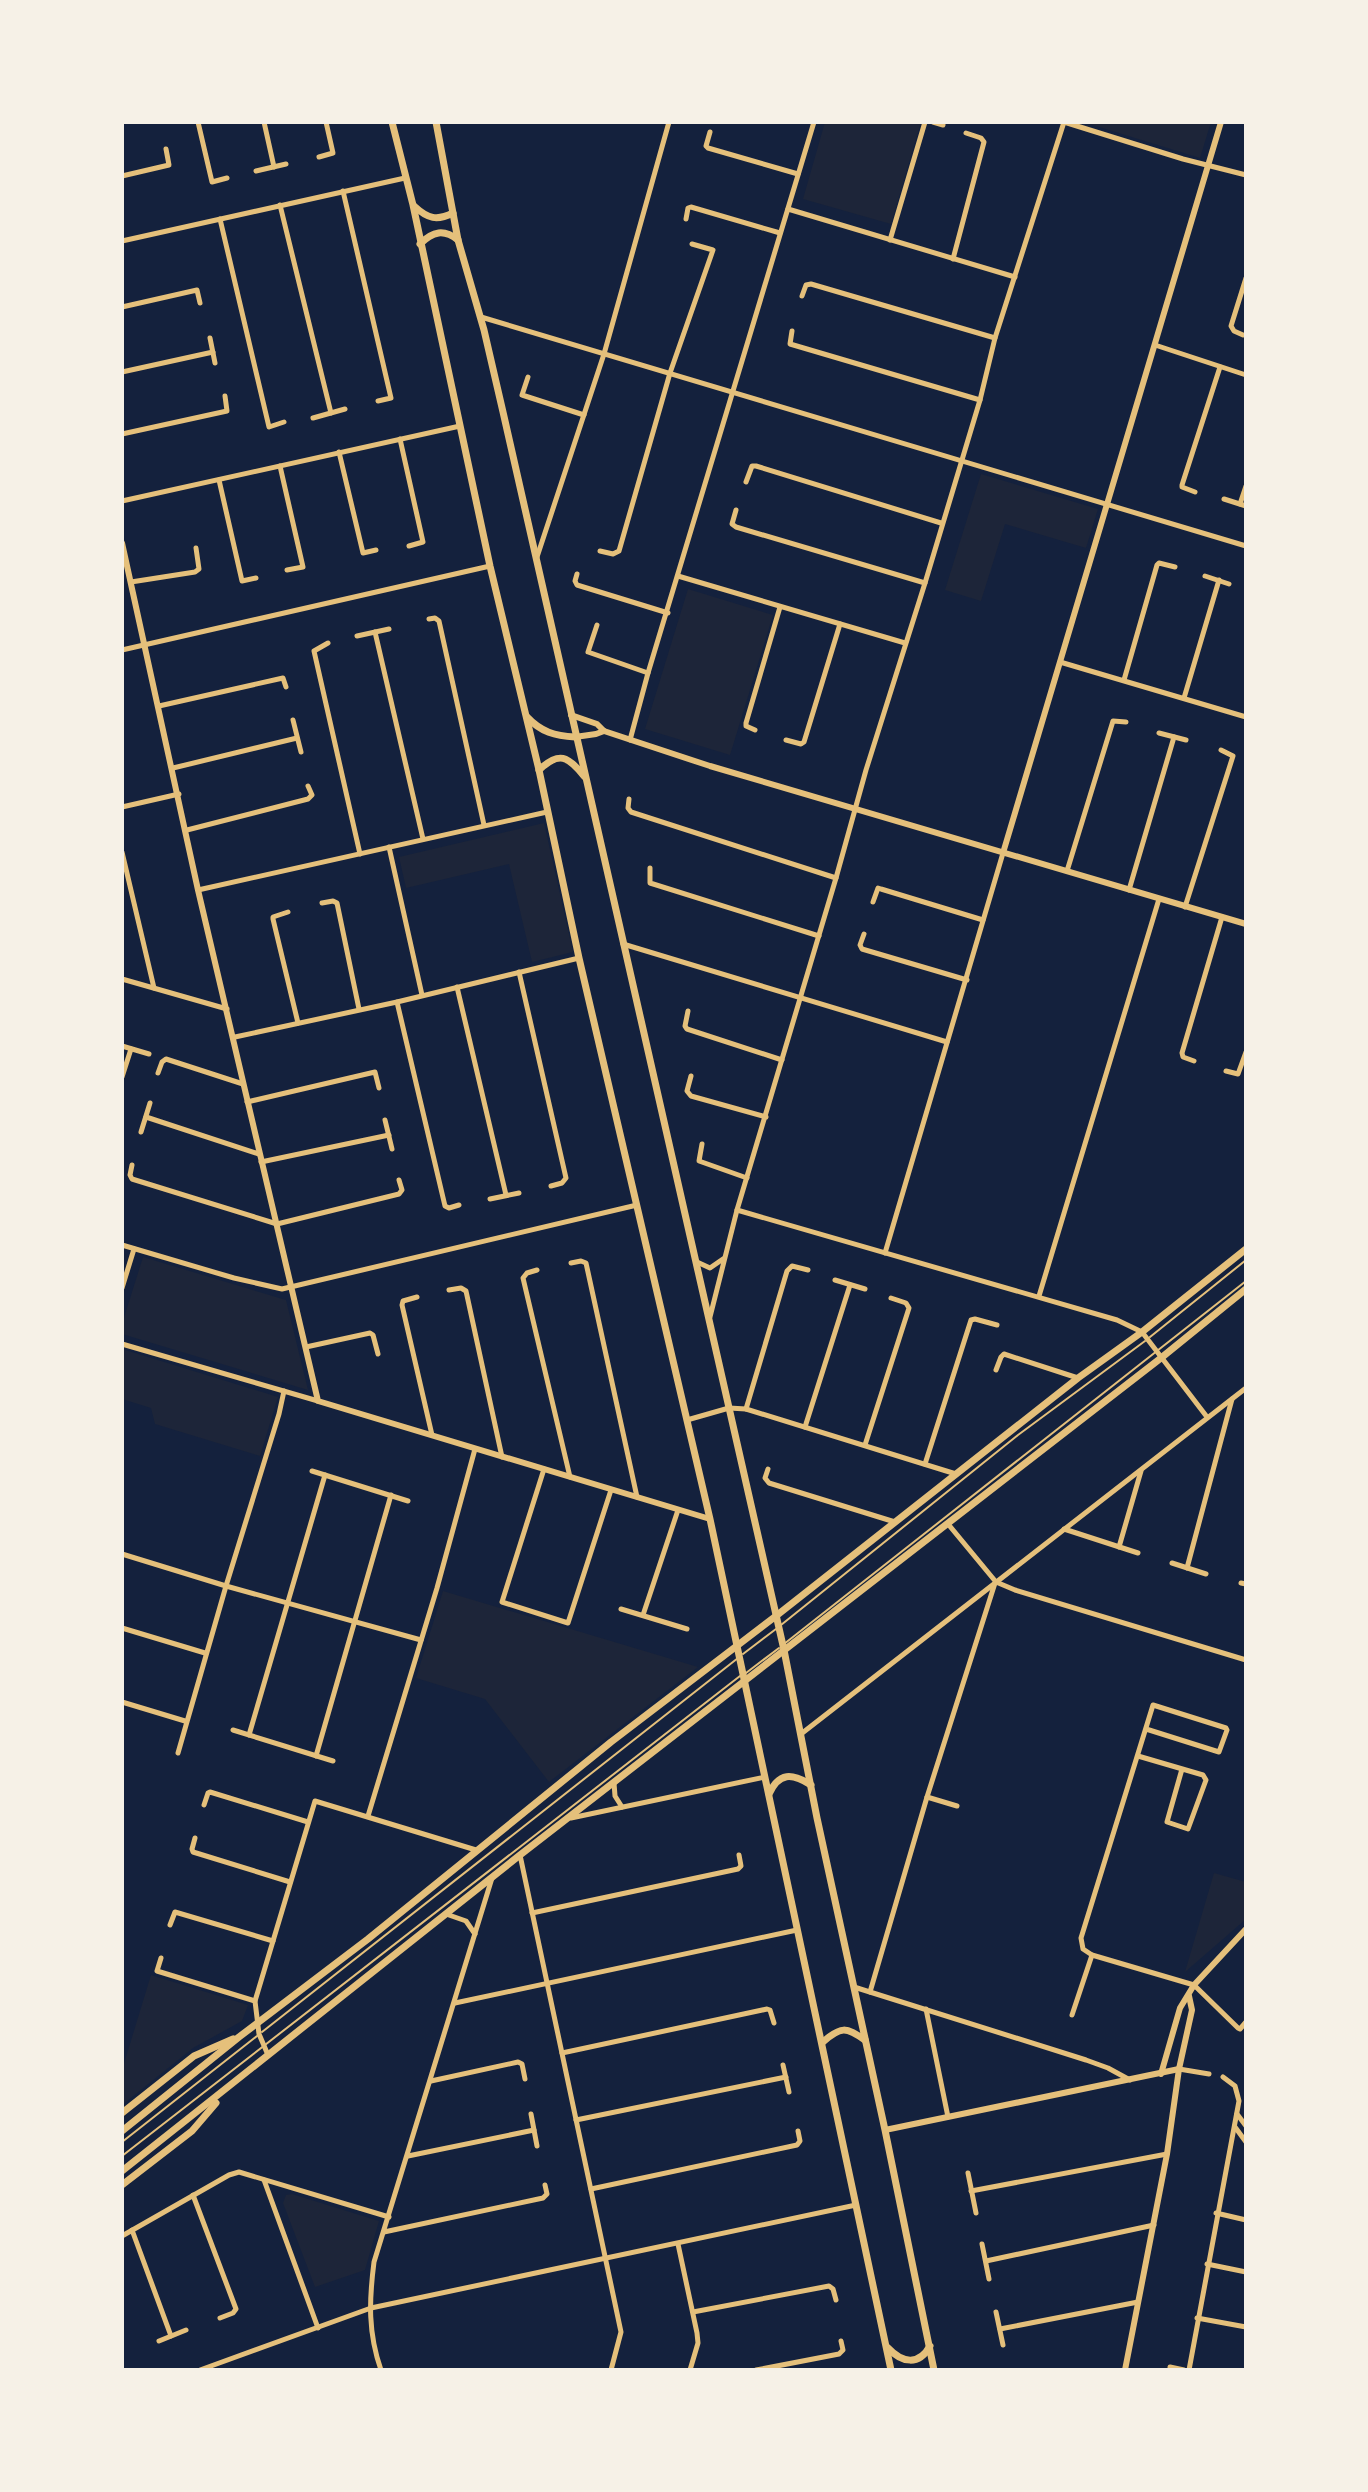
<svg xmlns="http://www.w3.org/2000/svg" width="1368" height="2492" viewBox="0 0 1368 2492" font-family="Helvetica,sans-serif">
<style>
.green{fill:#1d2539}
.lines{fill:none;stroke-linecap:round;stroke-linejoin:round}
.service{stroke:#e5c07b;stroke-width:2}
.minor{stroke:#e5c07b;stroke-width:5}
.tertiary{stroke:#e5c07b;stroke-width:6}
.secondary{stroke:#e5c07b;stroke-width:7}
</style>
<rect width="100%" height="100%" fill="#14213d"/>
<g class="green">
<polygon points="825,122 921,122 891,224 803,199"/>
<polygon points="1083,122 1211,122 1200,158"/>
<polygon points="981,474 1098,509 1086,548 1005,524 981,601 945,590"/>
<polygon points="688,589 773,615 730,755 645,729"/>
<polygon points="544,823 573,952 532,962 509,864 406,888 399,857"/>
<polygon points="143,1257 286,1300 308,1390 122,1334 122,1324"/>
<polygon points="122,1349 278,1397 260,1456 155,1424 151,1408 122,1399"/>
<polygon points="443,1591 698,1667 549,1782 485,1699 416,1678"/>
<polygon points="1214,1873 1246,1882 1246,1919 1185,1972"/>
<polygon points="151,1975 248,2005 242,2021 193,2048 122,2105 122,2070"/>
<polygon points="292,2194 379,2221 365,2270 315,2287 283,2203 286,2195"/>
</g>
<g class="lines">
<g class="service">
<polyline points="1150,1337 1246,1260"/>
<polyline points="781,1625 1018,1435 1145,1341"/>
<polyline points="784,1644 1246,1281"/>
<polyline points="743,1654 776,1629"/>
<polyline points="746,1673 779,1648"/>
<polyline points="262,2032 738,1658"/>
<polyline points="122,2142 257,2036"/>
<polyline points="122,2156 740,1676"/>
</g>
<g class="minor">
<polyline points="198,122 212,182 227,178"/>
<polyline points="264,122 274,167"/>
<polyline points="933,122 943,125"/>
<polyline points="1064,122 1183,159 1246,175"/>
<polyline points="710,132 706,146 708,148 798,174"/>
<polyline points="319,157 333,153 326,122"/>
<polyline points="256,171 286,164"/>
<polyline points="122,176 169,165 166,149"/>
<polyline points="343,191 391,398 378,401"/>
<polyline points="280,205 331,413"/>
<polyline points="788,209 1015,277"/>
<polyline points="220,219 269,427 284,422"/>
<polyline points="686,219 688,208 691,207 780,233"/>
<polyline points="890,240 925,122"/>
<polyline points="122,241 405,178"/>
<polyline points="953,259 984,142 981,138 966,133"/>
<polyline points="802,296 806,285 811,284 995,338"/>
<polyline points="122,307 197,290 200,303"/>
<polyline points="481,317 1246,546"/>
<polyline points="792,331 790,344 980,400"/>
<polyline points="1243,335 1234,331 1231,326 1246,278"/>
<polyline points="210,338 215,363"/>
<polyline points="1155,345 1246,375"/>
<polyline points="122,372 213,352"/>
<polyline points="528,377 522,395 584,415"/>
<polyline points="313,418 345,409"/>
<polyline points="122,434 227,411 225,396"/>
<polyline points="400,439 423,542 409,546"/>
<polyline points="339,452 363,553 376,550"/>
<polyline points="280,466 303,567 287,570"/>
<polyline points="219,480 242,581 256,578"/>
<polyline points="746,482 752,466 756,466 941,523"/>
<polyline points="1195,492 1182,487 1182,485 1220,367"/>
<polyline points="1224,499 1246,506"/>
<polyline points="122,501 460,426"/>
<polyline points="1240,504 1246,486"/>
<polyline points="736,510 732,524 736,527 925,583"/>
<polyline points="600,551 613,554 619,551 670,373 713,250 692,244"/>
<polyline points="537,557 604,354 669,122"/>
<polyline points="577,574 575,581 577,585 668,613"/>
<polyline points="678,576 905,643"/>
<polyline points="1205,576 1229,584"/>
<polyline points="131,582 195,572 199,569 196,548"/>
<polyline points="429,619 435,618 439,621 484,825"/>
<polyline points="597,625 588,652 648,673"/>
<polyline points="375,632 423,839"/>
<polyline points="357,636 389,629"/>
<polyline points="328,643 314,651 360,854"/>
<polyline points="122,650 490,566"/>
<polyline points="1060,662 1246,717"/>
<polyline points="1124,680 1157,565 1159,563 1175,567"/>
<polyline points="1184,698 1219,580"/>
<polyline points="159,706 283,678 286,687"/>
<polyline points="293,720 301,752"/>
<polyline points="755,730 746,726 746,723 780,607"/>
<polyline points="1159,733 1186,740"/>
<polyline points="630,740 648,673 814,122"/>
<polyline points="786,740 801,744 804,742 840,624"/>
<polyline points="173,768 297,738"/>
<polyline points="629,799 628,808 631,812 836,878"/>
<polyline points="122,807 179,794"/>
<polyline points="187,830 308,799 312,795 308,786"/>
<polyline points="389,847 422,995"/>
<polyline points="122,852 154,988"/>
<polyline points="650,868 650,883 819,936"/>
<polyline points="1067,871 1113,721 1126,722"/>
<polyline points="198,890 547,812"/>
<polyline points="1129,890 1174,737"/>
<polyline points="873,902 878,888 881,889 983,920"/>
<polyline points="322,903 333,901 337,903 359,1009"/>
<polyline points="1185,907 1233,756 1221,750"/>
<polyline points="288,912 273,917 273,919 298,1023"/>
<polyline points="864,934 860,945 862,949 967,980"/>
<polyline points="623,944 947,1042"/>
<polyline points="519,972 566,1178 562,1183 551,1186"/>
<polyline points="122,979 227,1009"/>
<polyline points="457,987 506,1195"/>
<polyline points="397,1002 445,1206 449,1208 459,1205"/>
<polyline points="688,1011 685,1026 687,1029 782,1060"/>
<polyline points="235,1037 397,1002 579,958"/>
<polyline points="122,1046 149,1054"/>
<polyline points="1194,1061 1183,1057 1182,1053 1222,917"/>
<polyline points="1226,1071 1238,1074 1246,1052"/>
<polyline points="158,1073 162,1062 166,1059 243,1084"/>
<polyline points="691,1076 687,1091 691,1096 766,1117"/>
<polyline points="122,1077 131,1049"/>
<polyline points="247,1102 375,1072 379,1088"/>
<polyline points="146,1117 259,1154"/>
<polyline points="385,1120 392,1149"/>
<polyline points="141,1132 150,1103"/>
<polyline points="702,1144 699,1161 747,1178"/>
<polyline points="261,1162 389,1135"/>
<polyline points="132,1165 130,1175 132,1179 277,1224 399,1194 402,1190 399,1180"/>
<polyline points="490,1199 519,1193"/>
<polyline points="737,1210 1117,1320 1142,1332 1207,1417"/>
<polyline points="122,1245 234,1278 282,1289 637,1205"/>
<polyline points="885,1253 1003,853"/>
<polyline points="697,1262 710,1268 723,1259"/>
<polyline points="571,1263 581,1261 586,1263 637,1497"/>
<polyline points="537,1270 527,1273 523,1278 570,1477"/>
<polyline points="835,1280 865,1289"/>
<polyline points="122,1288 134,1249"/>
<polyline points="449,1290 461,1288 466,1291 502,1457"/>
<polyline points="1039,1296 1159,899"/>
<polyline points="417,1297 403,1301 402,1305 432,1435"/>
<polyline points="710,1317 737,1210 836,878 866,770 925,583 980,400 995,338 1064,122"/>
<polyline points="122,1344 318,1401"/>
<polyline points="306,1347 370,1333 373,1335 378,1354"/>
<polyline points="996,1370 1001,1357 1004,1354 1078,1378"/>
<polyline points="746,1409 787,1271 792,1266 808,1270"/>
<polyline points="687,1420 729,1408 746,1409 956,1474"/>
<polyline points="805,1427 850,1285"/>
<polyline points="865,1445 909,1308 906,1303 891,1298"/>
<polyline points="925,1464 971,1320 975,1319 997,1325"/>
<polyline points="544,1469 502,1602 568,1623 611,1490"/>
<polyline points="768,1469 765,1478 769,1483 895,1522"/>
<polyline points="312,1471 408,1501"/>
<polyline points="948,1524 996,1582 1015,1590 1246,1660"/>
<polyline points="1064,1529 1138,1553"/>
<polyline points="1119,1547 1141,1471"/>
<polyline points="122,1554 226,1586 421,1640"/>
<polyline points="1172,1563 1206,1574"/>
<polyline points="1187,1568 1232,1399"/>
<polyline points="1241,1583 1246,1584"/>
<polyline points="621,1609 687,1629"/>
<polyline points="643,1615 678,1510"/>
<polyline points="122,1628 205,1653"/>
<polyline points="122,1702 185,1721"/>
<polyline points="1146,1729 1219,1752 1227,1730 1226,1728 1153,1705 1081,1938 1083,1949 1092,1955 1194,1985 1238,2028 1240,2029 1246,2022"/>
<polyline points="233,1730 333,1761"/>
<polyline points="801,1734 1246,1388"/>
<polyline points="249,1735 325,1475"/>
<polyline points="178,1753 226,1586 279,1414 284,1391"/>
<polyline points="316,1756 391,1495"/>
<polyline points="1138,1756 1203,1775 1206,1780 1188,1829 1167,1822 1182,1769"/>
<polyline points="614,1783 615,1796 622,1807"/>
<polyline points="927,1797 957,1806"/>
<polyline points="204,1805 208,1793 210,1792 308,1822"/>
<polyline points="368,1816 437,1588 475,1449"/>
<polyline points="571,1818 765,1777"/>
<polyline points="195,1838 192,1849 193,1852 290,1882"/>
<polyline points="520,1855 621,2332 611,2370"/>
<polyline points="532,1913 738,1869 741,1866 739,1855"/>
<polyline points="446,1914 466,1921 475,1934"/>
<polyline points="170,1925 175,1912 273,1941"/>
<polyline points="161,1958 157,1971 255,2001"/>
<polyline points="854,1987 1086,2060 1108,2068 1130,2080"/>
<polyline points="870,1992 927,1797 995,1583"/>
<polyline points="455,2003 797,1930"/>
<polyline points="926,2009 948,2117"/>
<polyline points="1072,2015 1092,1955"/>
<polyline points="562,2053 767,2009 770,2010 774,2023"/>
<polyline points="268,2055 259,2034 255,2001 315,1801 476,1850"/>
<polyline points="783,2065 789,2092"/>
<polyline points="1179,2069 1209,2074"/>
<polyline points="431,2081 518,2062 522,2064 525,2079"/>
<polyline points="531,2114 537,2146"/>
<polyline points="1237,2114 1246,2126"/>
<polyline points="576,2120 786,2077"/>
<polyline points="1235,2127 1246,2142"/>
<polyline points="408,2156 534,2130"/>
<polyline points="968,2173 976,2213"/>
<polyline points="264,2180 318,2328"/>
<polyline points="591,2189 797,2145 800,2141 798,2131"/>
<polyline points="971,2191 1167,2154"/>
<polyline points="193,2195 236,2309 233,2313 220,2318"/>
<polyline points="1216,2213 1246,2220"/>
<polyline points="132,2230 171,2336"/>
<polyline points="384,2232 543,2198 547,2194 545,2185"/>
<polyline points="122,2236 229,2175 239,2172 389,2217"/>
<polyline points="678,2244 697,2333 698,2343 690,2370"/>
<polyline points="982,2244 989,2279"/>
<polyline points="986,2261 1154,2225"/>
<polyline points="1207,2264 1246,2272"/>
<polyline points="693,2312 829,2286 833,2289 836,2300"/>
<polyline points="996,2312 1003,2345"/>
<polyline points="1197,2318 1246,2327"/>
<polyline points="1000,2329 1138,2302"/>
<polyline points="159,2341 186,2330"/>
<polyline points="1170,2367 1184,2370"/>
<polyline points="200,2370 371,2308 856,2205"/>
<path d="M381,2370C368,2333 369,2301 374,2262L492,1878"/>
<polyline points="756,2370 839,2354 843,2350 841,2341"/>
<polyline points="1189,2370 1239,2101 1235,2086 1223,2077"/>
</g>
<g class="tertiary">
<polyline points="122,543 198,890 318,1401 710,1519"/>
<polyline points="571,715 597,724 604,731 710,766 1246,924"/>
<polyline points="575,737 596,734 604,731"/>
<polyline points="1003,853 1221,122"/>
<polyline points="1161,2074 1180,2008 1194,1985 1246,1929"/>
<polyline points="885,2130 1179,2069"/>
<polyline points="1125,2370 1167,2154 1179,2069 1192,2010 1189,1996"/>
</g>
<g class="secondary">
<polyline points="392,122 413,205 490,566 539,770 579,958 710,1519 891,2370"/>
<polyline points="436,122 458,240 484,330 503,412 784,1650 817,1818 885,2130 934,2370"/>
<path d="M414,206C428,219 437,221 453,213"/>
<path d="M420,244C433,231 444,229 458,240"/>
<path d="M527,717C541,732 555,736 575,737"/>
<path d="M539,770C559,751 568,756 584,776"/>
<path d="M769,1794C779,1772 792,1773 811,1785"/>
<path d="M823,2042C841,2026 846,2027 865,2040"/>
<polyline points="122,2113 194,2056 233,2039"/>
<polyline points="122,2131 239,2037 368,1939 611,1742 776,1616 1078,1378 1142,1332 1246,1249"/>
<polyline points="122,2171 520,1855 1161,1358 1246,1289"/>
<polyline points="122,2185 192,2131 216,2103"/>
<path d="M888,2348C902,2363 919,2366 930,2346"/>
</g>
</g>
<rect width="1368" height="2492" fill="none" stroke="#f6f1e7" stroke-width="248"/>
</svg>
